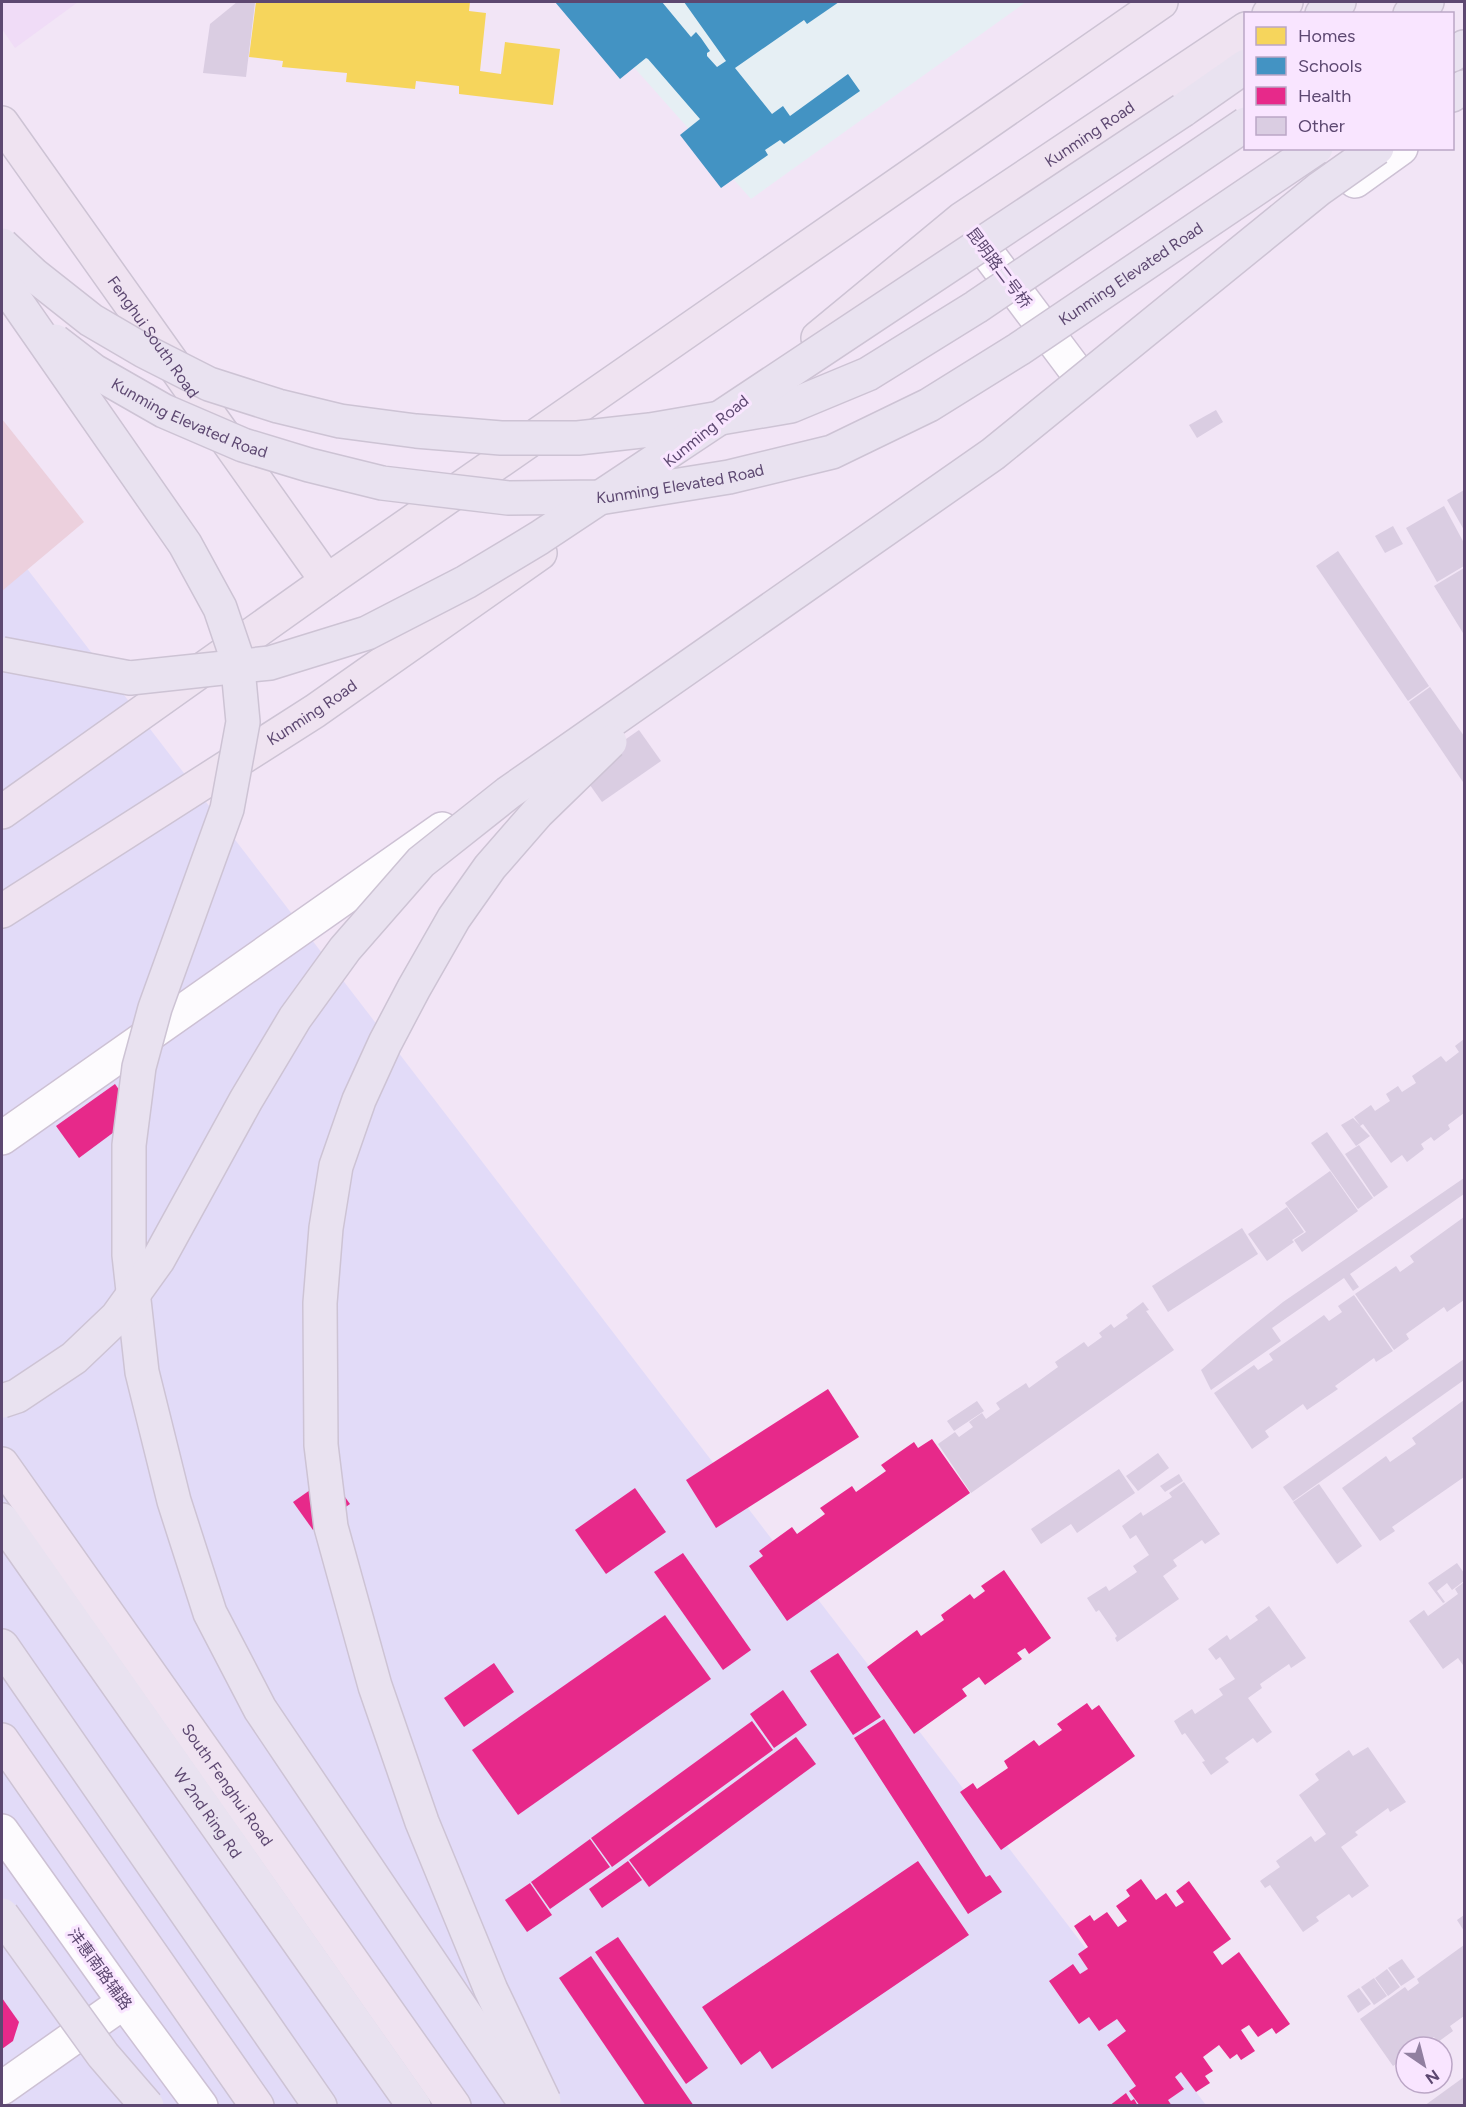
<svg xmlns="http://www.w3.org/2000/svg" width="1466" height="2107" viewBox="0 0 1466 2107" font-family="Figtree,'Noto Sans SC',sans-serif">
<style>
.residential{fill:#f0dcf7}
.education{fill:#e6eff4}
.medical{fill:#e2dbf8}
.green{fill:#ecd0dd}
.homes{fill:#f6d55c}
.schools{fill:#4393c3}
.health{fill:#e7298a}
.building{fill:#dacde2}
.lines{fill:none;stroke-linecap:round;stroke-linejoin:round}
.minor-casing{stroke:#cdc1d4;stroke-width:36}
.major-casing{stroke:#cdc3d4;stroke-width:36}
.highway-casing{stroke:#cdc3d4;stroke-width:36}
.minor{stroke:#fdfbfe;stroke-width:33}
.major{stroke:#efe3f1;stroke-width:33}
.highway{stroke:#e9e2f0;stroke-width:33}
.highway-bridge-casing{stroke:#cdc3d4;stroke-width:36;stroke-linecap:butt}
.highway-bridge{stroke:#e9e2f0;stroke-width:33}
.labels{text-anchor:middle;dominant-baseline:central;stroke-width:6;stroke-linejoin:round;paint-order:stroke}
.street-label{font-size:16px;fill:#5d4871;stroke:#f9e5ff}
</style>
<rect width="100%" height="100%" fill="#f2e5f6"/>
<polygon class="residential" points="2,2 78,2 15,48 2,29"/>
<polygon class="education" points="576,2 1026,2 751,199"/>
<polygon class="medical" points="2,536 1206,2105 2,2105"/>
<polygon class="green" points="2,419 84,522 2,591"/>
<polygon class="homes" points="256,2 470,2 469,11 486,13 480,71 501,74 505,42 560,49 553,105 459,94 459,86 416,81 415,89 346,82 347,73 282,67 283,61 249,57"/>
<polygon class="schools" points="555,2 662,2 691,37 696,32 701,38 710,51 707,53 707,56 717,67 726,61 684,2 839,2 807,24 804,20 735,68 772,114 783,106 790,116 848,74 860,91 784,144 780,140 765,150 768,155 721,188 680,135 700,119 648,59 646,58 620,79"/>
<g class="health">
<polygon points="115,1084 137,1115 79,1158 56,1126"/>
<polygon points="828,1389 859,1437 716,1528 686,1480"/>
<polygon points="932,1439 970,1493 787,1621 749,1566 763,1556 759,1551 792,1527 797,1534 825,1514 820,1508 852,1486 856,1492 886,1471 881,1465 914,1442 918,1448"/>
<polygon points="330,1476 350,1504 313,1530 293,1502"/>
<polygon points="635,1488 666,1532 606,1574 575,1530"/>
<polygon points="683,1553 751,1650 723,1670 654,1572"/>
<polygon points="1004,1570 1051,1638 1029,1654 1025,1648 1017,1653 1022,1659 985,1685 979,1677 962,1689 967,1696 914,1734 867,1667 917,1630 921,1636 944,1620 941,1615 970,1594 974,1599 985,1591 981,1586"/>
<polygon points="665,1615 711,1679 518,1815 472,1750"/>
<polygon points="838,1653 881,1717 853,1735 810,1671"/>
<polygon points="494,1663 514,1692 464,1727 444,1698"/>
<polygon points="783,1690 807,1725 774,1748 750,1714"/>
<polygon points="1087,1703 1092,1710 1099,1705 1135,1756 1001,1850 960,1792 973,1783 977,1789 1008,1768 1004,1761 1034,1740 1039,1746 1062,1730 1057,1724"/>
<polygon points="884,1719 986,1877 990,1875 1002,1892 968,1914 854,1738"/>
<polygon points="752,1721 773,1750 612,1867 591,1838"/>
<polygon points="796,1737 816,1764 649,1887 629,1860"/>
<polygon points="590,1839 610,1867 550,1909 531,1882"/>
<polygon points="628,1861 642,1880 602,1908 589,1889"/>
<polygon points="918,1861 969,1935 772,2069 760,2051 741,2065 702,2007"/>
<polygon points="1141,1879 1156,1900 1166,1893 1176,1907 1184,1902 1176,1891 1189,1881 1231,1939 1213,1952 1222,1965 1239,1952 1290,2024 1276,2034 1272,2028 1258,2037 1249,2025 1241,2030 1255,2051 1241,2060 1237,2054 1230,2059 1219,2045 1203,2057 1213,2071 1205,2076 1210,2083 1196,2092 1181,2072 1175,2077 1184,2089 1168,2100 1172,2106 1140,2106 1129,2091 1136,2086 1107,2045 1126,2031 1117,2019 1099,2031 1089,2017 1079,2024 1049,1981 1073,1964 1080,1974 1088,1969 1078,1954 1088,1947 1074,1926 1090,1915 1094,1921 1107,1912 1118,1927 1127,1921 1116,1906 1130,1896 1126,1890"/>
<polygon points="530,1883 552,1915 527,1932 505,1900"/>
<polygon points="618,1937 708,2068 686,2084 595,1952"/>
<polygon points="591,1956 694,2106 646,2106 559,1978"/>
<polygon points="2,1998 19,2022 13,2041 2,2049"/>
<polygon points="1126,2093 1131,2101 1134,2099 1138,2106 1109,2106"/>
</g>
<g class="building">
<polygon points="237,2 255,3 246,77 203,73 210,24"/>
<polygon points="1216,410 1223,422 1197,438 1189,425"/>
<polygon points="1464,490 1464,530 1447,500"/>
<polygon points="1444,506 1464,543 1464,566 1437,582 1406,528"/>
<polygon points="1393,526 1403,544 1385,553 1375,536"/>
<polygon points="1338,551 1429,686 1408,701 1316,566"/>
<polygon points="1464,568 1464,632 1463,633 1434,586"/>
<polygon points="1430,687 1464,736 1464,780 1463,782 1409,702"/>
<polygon points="639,730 661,761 602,802 580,771"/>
<polygon points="1464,1039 1464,1113 1448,1125 1450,1129 1434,1141 1431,1137 1421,1144 1424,1149 1407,1162 1402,1155 1391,1163 1363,1124 1360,1126 1370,1136 1356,1146 1341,1125 1353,1118 1360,1125 1354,1117 1371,1105 1375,1111 1390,1101 1386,1094 1398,1086 1402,1092 1416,1083 1412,1076 1441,1056 1446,1062 1459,1052 1455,1046"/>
<polygon points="1327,1132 1373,1198 1358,1209 1311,1143"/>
<polygon points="1359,1145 1388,1187 1374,1197 1345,1154"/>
<polygon points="1330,1171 1358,1211 1302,1252 1294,1240 1306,1232 1285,1203"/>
<polygon points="1464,1178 1464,1194 1350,1274 1359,1287 1353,1291 1344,1278 1272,1328 1281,1341 1211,1390 1201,1370 1238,1338 1283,1302"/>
<polygon points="1287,1207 1304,1232 1292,1240 1294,1242 1267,1261 1248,1234"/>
<polygon points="1464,1217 1464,1300 1447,1312 1444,1307 1406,1334 1409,1339 1394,1350 1355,1294 1396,1266 1400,1272 1414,1262 1410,1256"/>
<polygon points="1242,1228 1258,1254 1168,1312 1152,1286"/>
<polygon points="1354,1295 1393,1351 1376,1362 1374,1358 1335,1386 1338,1389 1307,1410 1303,1404 1265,1431 1269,1437 1252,1449 1214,1393 1254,1365 1258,1370 1273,1360 1269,1354 1324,1315 1329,1321 1342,1312 1338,1306"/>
<polygon points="1143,1302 1149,1310 1146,1311 1174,1350 971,1493 938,1444 955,1432 959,1437 973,1427 969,1422 982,1413 986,1419 1000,1409 996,1403 1026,1383 1029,1388 1058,1367 1055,1362 1084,1342 1088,1347 1102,1337 1099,1333 1111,1324 1114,1328 1128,1318 1126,1315"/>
<polygon points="1464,1359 1464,1380 1293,1501 1283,1487"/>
<polygon points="1464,1400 1464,1477 1392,1527 1395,1531 1380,1541 1342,1488 1386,1456 1390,1462 1416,1444 1412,1438"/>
<polygon points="977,1401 984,1411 954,1431 947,1421"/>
<polygon points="1158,1453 1169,1468 1138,1491 1126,1476"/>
<polygon points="1119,1469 1135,1493 1077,1533 1071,1524 1041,1544 1031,1529"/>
<polygon points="1179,1474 1183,1481 1165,1492 1160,1486"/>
<polygon points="1184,1482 1220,1534 1205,1544 1202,1540 1173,1560 1177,1566 1163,1576 1179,1599 1117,1642 1115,1638 1117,1636 1099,1610 1096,1612 1087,1598 1106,1586 1109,1591 1137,1572 1133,1566 1149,1555 1136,1535 1130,1539 1122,1526 1141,1512 1143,1516 1172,1497 1169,1493"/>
<polygon points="1319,1484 1362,1546 1337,1564 1293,1502"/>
<polygon points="1457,1563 1464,1573 1464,1581 1452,1590 1447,1583 1437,1591 1445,1602 1443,1603 1428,1583"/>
<polygon points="1464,1582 1464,1664 1463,1665 1458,1658 1443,1669 1409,1621 1424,1610 1428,1616 1458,1594 1455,1589"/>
<polygon points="1269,1606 1306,1658 1291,1668 1289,1664 1260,1684 1262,1688 1248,1698 1272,1732 1257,1743 1253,1738 1225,1758 1229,1762 1211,1775 1202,1762 1205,1761 1185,1733 1182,1735 1174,1721 1192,1709 1195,1714 1223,1695 1219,1689 1235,1679 1220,1657 1216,1660 1208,1649 1227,1635 1230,1640 1258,1620 1255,1616"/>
<polygon points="1368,1747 1406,1802 1390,1812 1388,1808 1355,1832 1358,1835 1341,1847 1369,1886 1352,1898 1349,1894 1316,1917 1319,1921 1303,1932 1270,1885 1265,1888 1260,1881 1280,1867 1276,1861 1311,1836 1315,1842 1326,1834 1299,1795 1319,1780 1315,1774 1349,1750 1353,1756"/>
<polygon points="1464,1915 1464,1931 1457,1920"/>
<polygon points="1464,1945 1464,2016 1450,2026 1453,2031 1438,2042 1434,2037 1424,2044 1426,2047 1406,2047 1406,2057 1393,2066 1360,2019 1405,1987 1408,1991 1419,1983 1417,1979"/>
<polygon points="1402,1959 1415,1977 1401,1986 1388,1968"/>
<polygon points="1387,1969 1400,1987 1388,1996 1375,1978"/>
<polygon points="1374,1978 1387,1996 1374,2005 1361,1987"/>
<polygon points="1359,1988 1371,2004 1358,2013 1347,1996"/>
<polygon points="1464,2077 1464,2106 1424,2106"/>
</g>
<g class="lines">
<defs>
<g id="minor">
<polyline points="1355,181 1401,148"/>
<polyline points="965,223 1079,375"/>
<polyline points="2,1138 442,829"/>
<polyline points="2,1831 124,2002 201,2106"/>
<polyline points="2,2088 124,2002"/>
</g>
<g id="major">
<polyline points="1269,14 1286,2"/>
<path id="s1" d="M2,123L327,581"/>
<path id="s2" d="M818,338L962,219L1246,29"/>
<polyline points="2,812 327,581 1161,2"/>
<path id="s3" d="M2,911L315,711L540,553"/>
<path id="s4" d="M2,1464L454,2106"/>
<polyline points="2,1740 257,2106"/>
</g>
<g id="highway">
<polyline points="1322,14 1339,2"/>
<polyline points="1410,14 1427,2"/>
<polyline points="1452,55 1464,47"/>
<polyline points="1452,95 1464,87"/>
<polyline points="1183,110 1246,66"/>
<path id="s5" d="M2,1520L414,2106"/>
<polyline points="2,1646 320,2106"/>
</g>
</defs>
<use href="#minor" class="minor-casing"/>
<use href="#major" class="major-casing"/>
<use href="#highway" class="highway-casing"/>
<use href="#minor" class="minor"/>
<use href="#major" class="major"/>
<use href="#highway" class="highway"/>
<defs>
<g id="highway-bridge">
<polyline points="2,245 34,275 91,320 144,351 209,384 278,406 340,421 416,431 501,438 578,438 650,430 791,406 868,374 976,307 1246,124"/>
<polyline points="2,281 185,544 220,608 237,658 243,722 227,809 155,1008 139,1067 129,1145 129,1255 142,1372 174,1501 210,1613 260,1709 527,2106"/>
<path id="s6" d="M55,341L94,371L164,411L243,445L309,465L382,483L508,498L605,497L729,477L832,452L929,405L1019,349L1316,148"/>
<polyline points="2,654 130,678 270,663 367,633 466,582 539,538 1183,110"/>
<polyline points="2,1401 17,1396 74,1358 117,1317 158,1260 246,1100 295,1018 345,949 421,862 508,793 993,454 1319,189 1377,148"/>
<polyline points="2,1915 103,2055 147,2106"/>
<polyline points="544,2101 491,1990 422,1822 375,1686 331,1527 321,1445 320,1303 326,1228 336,1166 359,1100 385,1043 414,988 454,918 490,867 538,812 610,742"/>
</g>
</defs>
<use href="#highway-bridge" class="highway-bridge-casing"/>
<use href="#highway-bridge" class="highway-bridge"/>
</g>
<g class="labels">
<g class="street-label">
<text stroke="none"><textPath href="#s2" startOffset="340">Kunming Road</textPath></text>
<text transform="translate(999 268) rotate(53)">昆明路二号桥</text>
<text stroke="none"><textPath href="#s6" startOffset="1164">Kunming Elevated Road</textPath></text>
<text stroke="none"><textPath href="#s1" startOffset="262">Fenghui South Road</textPath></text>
<text stroke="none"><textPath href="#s6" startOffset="156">Kunming Elevated Road</textPath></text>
<text transform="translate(706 431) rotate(-39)">Kunming Road</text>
<text stroke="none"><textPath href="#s6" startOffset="660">Kunming Elevated Road</textPath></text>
<text stroke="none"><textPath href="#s3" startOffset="368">Kunming Road</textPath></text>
<text stroke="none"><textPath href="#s4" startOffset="392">South Fenghui Road</textPath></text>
<text stroke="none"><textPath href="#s5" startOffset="358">W 2nd Ring Rd</textPath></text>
<text transform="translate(100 1969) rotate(54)">沣惠南路辅路</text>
</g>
</g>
<rect width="1466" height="2107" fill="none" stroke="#5d4871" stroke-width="6"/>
<rect x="1244" y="12" width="210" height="138" fill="#f9e5ff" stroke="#bba6c6" stroke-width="1.5"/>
<rect x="1256" y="27" width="30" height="18" fill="#f6d55c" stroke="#bba6c6" stroke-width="1.5"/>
<text x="1298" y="42" font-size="18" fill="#5d4871">Homes</text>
<rect x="1256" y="57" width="30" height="18" fill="#4393c3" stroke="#bba6c6" stroke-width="1.5"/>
<text x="1298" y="72" font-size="18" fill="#5d4871">Schools</text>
<rect x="1256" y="87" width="30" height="18" fill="#e7298a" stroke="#bba6c6" stroke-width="1.5"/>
<text x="1298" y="102" font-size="18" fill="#5d4871">Health</text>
<rect x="1256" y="117" width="30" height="18" fill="#dacde2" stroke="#bba6c6" stroke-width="1.5"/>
<text x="1298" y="132" font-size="18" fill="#5d4871">Other</text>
<g transform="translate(1424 2065) rotate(145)"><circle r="28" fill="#f9e5ff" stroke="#bba6c6" stroke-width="1.5"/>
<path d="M0-4.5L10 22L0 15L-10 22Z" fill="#917fa0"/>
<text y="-9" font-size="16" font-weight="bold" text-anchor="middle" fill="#5d4871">N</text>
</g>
</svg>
